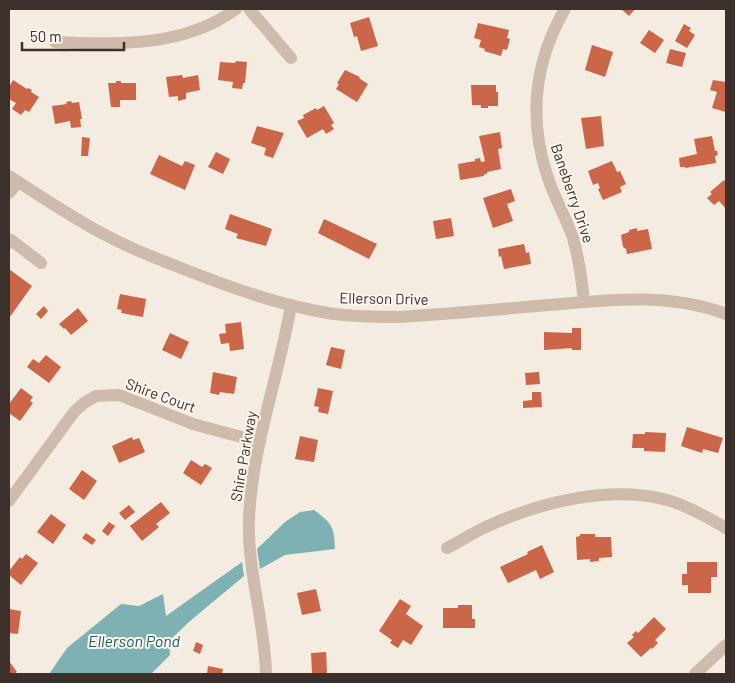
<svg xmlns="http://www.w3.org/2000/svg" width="735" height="683" viewBox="0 0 735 683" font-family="Barlow,sans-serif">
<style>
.water{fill:#7eb1b3}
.building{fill:#cb6648}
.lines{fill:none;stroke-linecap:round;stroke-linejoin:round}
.minor{stroke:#cebbab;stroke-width:12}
.labels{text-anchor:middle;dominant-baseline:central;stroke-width:4;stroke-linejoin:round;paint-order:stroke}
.street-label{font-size:15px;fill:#3b302b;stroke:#fbf5ee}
.water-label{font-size:16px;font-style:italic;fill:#1e5c5f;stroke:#fbf5ee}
</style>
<rect width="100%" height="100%" fill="#f4ebe1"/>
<g class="water">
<path d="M314,510C333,524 334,527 335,549L285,555L260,569L257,549L285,522L300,512Z"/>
<polygon points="242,562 244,576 190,621 169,641 170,655 151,674 49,674 67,648 121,604 139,606 163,594 166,616"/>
</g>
<g class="building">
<polygon points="621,9 635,9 629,16"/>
<polygon points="369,17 378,46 361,51 357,36 354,37 350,23"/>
<polygon points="478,23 509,30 507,38 510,39 507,50 503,49 501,56 484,51 485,49 479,47 481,40 474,38"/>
<polygon points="684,24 691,28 689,31 695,35 687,48 675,41"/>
<polygon points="649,30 664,40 655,53 640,43"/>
<polygon points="592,45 613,52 605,77 585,70"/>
<polygon points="670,49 686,53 682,67 666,63"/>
<polygon points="236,61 247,62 245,83 243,83 242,89 232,88 233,82 218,80 220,62 235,63"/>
<polygon points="345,70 360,77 359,78 368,84 357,102 336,89 339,84 337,83"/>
<polygon points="182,75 183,78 198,75 200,90 186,93 186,99 178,101 178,96 169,97 166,77"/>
<polygon points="13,80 27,89 28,88 32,90 31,92 39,97 29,112 25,110 21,115 12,109 16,103 9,99 9,87"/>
<polygon points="713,80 726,82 726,112 712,108 717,92 710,90"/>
<polygon points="116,81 121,81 121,83 136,83 136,100 120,100 120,107 111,107 108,83 116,83"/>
<polygon points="471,85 496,85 496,92 498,92 498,106 488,106 488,108 481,108 481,105 472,105"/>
<polygon points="71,101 72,103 79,102 82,119 80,119 81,127 71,128 70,121 55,124 52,106 67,104 66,102"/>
<polygon points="324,106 334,123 331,125 334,129 326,134 323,129 307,138 297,121 304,118 303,115 316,108 317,110"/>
<polygon points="601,116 604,146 586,149 581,118"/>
<polygon points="257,126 284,133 273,158 264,155 266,148 251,143"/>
<polygon points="500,132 502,148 498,149 501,169 487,172 487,174 484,174 484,176 460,180 458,164 475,161 475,159 480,158 481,162 485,161 479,136"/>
<polygon points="712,136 715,151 717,151 718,155 715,156 716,163 685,168 685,167 680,167 679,158 697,154 694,139"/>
<polygon points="82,137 90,138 88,156 81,156"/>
<polygon points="216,152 230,159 223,174 208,167"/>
<polygon points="159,155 182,166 185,161 195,165 185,190 150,174"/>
<polygon points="612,161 617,172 620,171 626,184 620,187 622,192 603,200 598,189 600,188 598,183 593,185 588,171"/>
<polygon points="724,180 726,183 726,209 719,201 714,205 707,198 712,194 710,192"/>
<polygon points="511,189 515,201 507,204 513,221 493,228 483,198"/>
<polygon points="230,214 272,229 266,246 236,238 238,234 225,229"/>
<polygon points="451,218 454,236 436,239 433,221"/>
<polygon points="324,219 377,244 369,259 318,233"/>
<polygon points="637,228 637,231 648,229 652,249 627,254 626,249 623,247 621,235 629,232 629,230"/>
<polygon points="524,244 526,253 529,252 531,264 504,269 501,256 499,257 498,249"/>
<polygon points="9,269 32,286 9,318"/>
<polygon points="120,294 146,299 143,317 121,313 122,310 117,309"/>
<polygon points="44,306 48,311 41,319 36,314"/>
<polygon points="78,308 88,321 71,335 65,328 64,329 59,324"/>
<polygon points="241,322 244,349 230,351 229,343 221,344 219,334 226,333 225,324"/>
<polygon points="572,328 581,328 581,350 572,350 572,348 544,350 544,332 572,333"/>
<polygon points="170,333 189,342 181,359 162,350"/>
<polygon points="331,347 345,350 341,369 326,365"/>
<polygon points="46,355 61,367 49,383 27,367 33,359 39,363"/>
<polygon points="213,372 237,377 234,394 220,392 219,395 210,393"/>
<polygon points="539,372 540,384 526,385 525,373"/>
<polygon points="21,388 33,397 30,401 33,403 20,421 9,413 9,404"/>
<polygon points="318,388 333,391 328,414 318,412 319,407 314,406"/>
<polygon points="532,392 541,392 542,407 523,408 523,401 532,400"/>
<polygon points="687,427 723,438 718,453 703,449 702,453 681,446"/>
<polygon points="645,432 666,433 665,452 644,451 644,448 632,448 633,434 645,434"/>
<polygon points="300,436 318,440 314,462 295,459"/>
<polygon points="132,437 133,440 139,438 145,452 119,463 112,446"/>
<polygon points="191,460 202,467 205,464 212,468 201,485 183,473"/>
<polygon points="82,470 97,481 84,500 69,489"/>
<polygon points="161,502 170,513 156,524 159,527 142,541 130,526"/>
<polygon points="129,505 135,512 125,520 119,513"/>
<polygon points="51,514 66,525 53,544 37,532"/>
<polygon points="109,522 115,526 108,536 102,531"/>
<polygon points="86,533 96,540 92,545 82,538"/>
<polygon points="580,534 595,534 595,537 611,537 612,557 599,558 599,561 590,562 590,559 577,560 576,537 580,536"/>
<polygon points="542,545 554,572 540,579 536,570 508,583 500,567 528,554 527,552"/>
<polygon points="26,554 38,563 21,585 9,575 9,571 20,557 22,559"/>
<polygon points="687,562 717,562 717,577 711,577 711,593 688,593 688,585 682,585 682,574 687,574"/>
<polygon points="316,589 321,611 302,615 297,593"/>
<polygon points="400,599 411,606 406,614 423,626 411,645 403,640 398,648 390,643 392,640 379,631"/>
<polygon points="458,605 472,605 472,619 475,619 475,628 443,628 443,608 458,608"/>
<polygon points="9,609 21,611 18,634 9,633"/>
<polygon points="654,617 666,629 655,640 658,643 652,649 651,648 641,657 627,643 634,637 632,635 636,631 638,633"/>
<polygon points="196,642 203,645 200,654 193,651"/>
<polygon points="326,652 327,673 312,673 311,653"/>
<polygon points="9,661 17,672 14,674 9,674"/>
<polygon points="208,666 223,669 222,674 207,674"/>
</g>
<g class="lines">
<g class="minor">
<polyline points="249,9 291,58"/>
<path d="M565,9C534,62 528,120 548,178C555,199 566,218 573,238C579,259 582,281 584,302"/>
<path d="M55,42C116,45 185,47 236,9"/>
<path d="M9,176C42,197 74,219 109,237C134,250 160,260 186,270C232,288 279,305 328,313C352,317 376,317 400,317C446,314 492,310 537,306C602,301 664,291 726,314"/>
<polyline points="9,193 18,182"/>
<polyline points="9,243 11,240 41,263"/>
<polyline points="9,501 74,412 84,403 96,396 119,395 193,424 260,442"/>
<path d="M447,548C461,541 474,532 488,526C541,502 609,485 667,500C686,505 709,518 726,528"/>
<path d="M266,674C265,622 247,571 249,519C252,446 279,377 291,305"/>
<polyline points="695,674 726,645"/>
</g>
</g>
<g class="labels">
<g class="street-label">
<text transform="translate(573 193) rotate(71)">Baneberry Drive</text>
<text transform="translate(384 298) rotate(1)">Ellerson Drive</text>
<text transform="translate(161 395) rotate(20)">Shire Court</text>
<text transform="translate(243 456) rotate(-80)">Shire Parkway</text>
</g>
<g class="water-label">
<text x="134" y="640">Ellerson Pond</text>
</g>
</g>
<rect width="735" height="683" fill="none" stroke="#3b302b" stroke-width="20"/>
<path d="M22 42v8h102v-8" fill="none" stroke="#3b302b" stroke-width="2.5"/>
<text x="30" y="42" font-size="15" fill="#3b302b" stroke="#fbf5ee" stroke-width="4" paint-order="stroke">50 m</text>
</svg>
